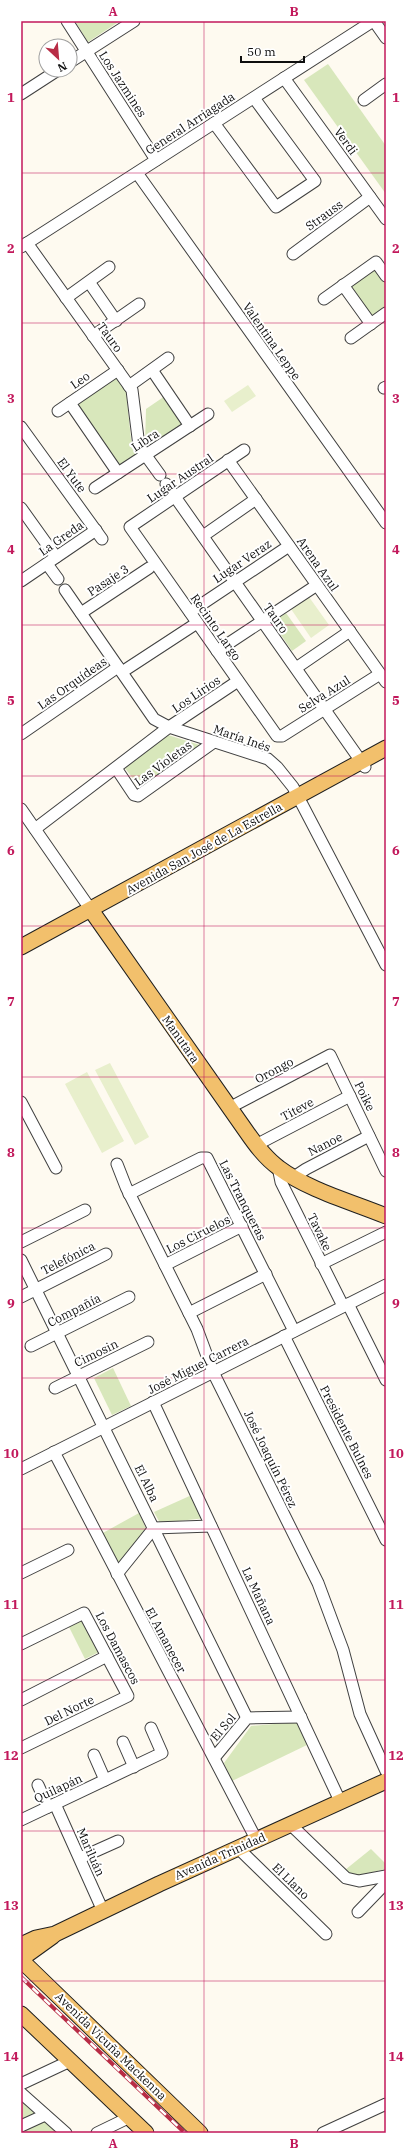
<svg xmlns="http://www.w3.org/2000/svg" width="407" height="2154" viewBox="0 0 407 2154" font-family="'IBM Plex Serif',serif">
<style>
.green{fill:#d8e7bb}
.pitch{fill:#e8efcc}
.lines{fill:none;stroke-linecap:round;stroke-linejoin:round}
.minor-casing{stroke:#414141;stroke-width:13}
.major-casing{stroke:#1f1f1f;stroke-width:17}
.minor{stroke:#fff;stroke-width:11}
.major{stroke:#f2c06c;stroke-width:15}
.rail-casing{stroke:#b82c45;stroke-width:4}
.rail{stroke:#fff;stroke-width:2.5;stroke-dasharray:8;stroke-linecap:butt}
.grid{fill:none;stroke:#c2185b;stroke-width:1;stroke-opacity:0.55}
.labels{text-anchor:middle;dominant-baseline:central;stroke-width:4;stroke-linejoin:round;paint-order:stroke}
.street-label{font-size:12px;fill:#0e0e0e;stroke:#fff}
.neatline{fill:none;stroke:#c2185b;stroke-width:1.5}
.grid-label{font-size:13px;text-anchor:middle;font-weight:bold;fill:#c2185b}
</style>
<rect width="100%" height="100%" fill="#fefaf0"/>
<g class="green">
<polygon points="75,21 120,21 88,42"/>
<polygon points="328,64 386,146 386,194 304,80"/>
<polygon points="375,267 386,282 386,309 371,319 348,285"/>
<polygon points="115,376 126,391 131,439 136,455 120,466 76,404"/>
<polygon points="165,396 185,424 149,450 145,444 146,409"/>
<polygon points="286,613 306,641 292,651 272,622"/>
<polygon points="168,735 203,746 142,790 124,767"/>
<polygon points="113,1368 131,1406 112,1415 94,1378"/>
<polygon points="194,1494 206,1518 160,1523 154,1512"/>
<polygon points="139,1513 147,1531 116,1565 101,1534"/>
<polygon points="84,1617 101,1651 85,1659 68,1625"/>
<polygon points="298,1722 307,1745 232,1781 224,1763 251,1726"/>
<polygon points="371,1849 386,1864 386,1869 355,1876 345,1870"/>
<polygon points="21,2092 42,2112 21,2121"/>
<polygon points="48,2118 64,2133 26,2133 25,2130"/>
</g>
<g class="pitch">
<polygon points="248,385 256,396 232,412 224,401"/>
<polygon points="309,597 329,625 311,638 291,609"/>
<polygon points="110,1063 149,1137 135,1145 95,1070"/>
<polygon points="87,1072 124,1141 102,1153 65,1084"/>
</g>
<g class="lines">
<defs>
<g id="minor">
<polyline points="67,21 156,160"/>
<polyline points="374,21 386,38"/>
<polyline points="70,62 134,21"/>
<polyline points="284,78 386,219"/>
<polyline points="21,94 58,70"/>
<polyline points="364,100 386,84"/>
<polyline points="214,123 276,207 315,181 254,98"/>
<polyline points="137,173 386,523"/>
<polyline points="27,243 132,390 139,446 160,475"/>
<polyline points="21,247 373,21"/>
<polyline points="293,254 370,197"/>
<polyline points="89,282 116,321"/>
<polyline points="343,285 371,324"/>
<polyline points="66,298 109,267"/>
<polyline points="324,299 376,262 386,276"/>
<polyline points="93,336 139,304"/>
<polyline points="351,338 386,313"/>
<polyline points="152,370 190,426"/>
<polyline points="129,386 168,358"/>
<polyline points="384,388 386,387"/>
<polyline points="70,403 118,473"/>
<polyline points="58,411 118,370"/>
<polyline points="21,427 102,539"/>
<polyline points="244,450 130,527 277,736 282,736 380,674"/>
<polyline points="228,460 386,682"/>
<polyline points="166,484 365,767"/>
<polyline points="95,488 208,414"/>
<polyline points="21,508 56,557"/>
<polyline points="203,536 256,499"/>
<polyline points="47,564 58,579"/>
<polyline points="21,581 96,530"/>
<polyline points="65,590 154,719 169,727 268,759 277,767 293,787 386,965"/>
<polyline points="190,612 289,546"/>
<polyline points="81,613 149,568"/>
<polyline points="217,651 317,585"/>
<polyline points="296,668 350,631"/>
<polyline points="122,672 197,623"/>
<polyline points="21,734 118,667"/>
<polyline points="116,768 134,795 138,796 214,742"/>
<polyline points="21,809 91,910"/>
<polyline points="35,829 169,727 238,681"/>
<polyline points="21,1102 56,1168"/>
<polyline points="229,1108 330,1055 386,1171"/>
<polyline points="256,1145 350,1096"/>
<polyline points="117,1164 126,1187 197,1329 213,1372 318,1583 343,1650 360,1714 386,1771"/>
<polyline points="278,1167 281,1182 343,1306"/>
<polyline points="294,1177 306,1169 369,1136"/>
<polyline points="129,1194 201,1158 207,1158 294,1331"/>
<polyline points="21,1242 85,1210"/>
<polyline points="21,1260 247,1718"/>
<polyline points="321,1264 386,1232"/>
<polyline points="165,1265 242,1226"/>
<polyline points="21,1297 106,1254"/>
<polyline points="348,1304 386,1380"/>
<polyline points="189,1313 266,1274"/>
<polyline points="284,1336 386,1540"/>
<polyline points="31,1346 129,1297"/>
<polyline points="55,1388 148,1342"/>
<polyline points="153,1402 340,1801"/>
<polyline points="54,1452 256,1839"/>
<polyline points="21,1469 386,1285"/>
<polyline points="21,1573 68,1550"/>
<polyline points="117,1574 154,1528 211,1526"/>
<polyline points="21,1644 84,1613 128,1696 21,1748"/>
<polyline points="21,1700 107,1656"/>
<polyline points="123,1742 134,1767"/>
<polyline points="94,1755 105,1780"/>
<polyline points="214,1758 247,1718 301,1717"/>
<polyline points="38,1785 48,1807"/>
<polyline points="55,1804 103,1911"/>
<polyline points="21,1820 162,1753 151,1728"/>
<polyline points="290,1824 346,1878 359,1881 386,1876"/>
<polyline points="238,1848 326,1934"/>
<polyline points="80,1858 118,1841"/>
<polyline points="358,1912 386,1883"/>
<polyline points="21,2084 70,2061"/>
<polyline points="21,2093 66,2133"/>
<polyline points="21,2126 45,2115"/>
<polyline points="97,2133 130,2117"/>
<polyline points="323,2133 386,2104"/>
</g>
<g id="major">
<path d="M91,910L246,1131C255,1144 265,1158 279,1168C308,1190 352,1202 386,1216"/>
<polyline points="21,947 386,748"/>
<polyline points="21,1945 36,1938 55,1934 159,1884 386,1781"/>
<polyline points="21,1959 53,1936"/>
<polyline points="21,1960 200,2133"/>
<polyline points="21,2014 146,2133"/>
</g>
</defs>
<use href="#minor" class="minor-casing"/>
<use href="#major" class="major-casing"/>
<use href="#minor" class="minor"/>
<use href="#major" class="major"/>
<defs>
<polyline id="rail" points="21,1977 185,2133"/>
</defs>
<use href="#rail" class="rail-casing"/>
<use href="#rail" class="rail"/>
</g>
<path class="grid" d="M204,21V2133M21,173H386M21,323H386M21,474H386M21,625H386M21,776H386M21,926H386M21,1077H386M21,1228H386M21,1378H386M21,1529H386M21,1680H386M21,1831H386M21,1981H386"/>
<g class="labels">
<g class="street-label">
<text transform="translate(123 84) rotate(57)">Los Jazmines</text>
<text transform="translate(190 123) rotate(-33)">General Arriagada</text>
<text transform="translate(346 141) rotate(54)">Verdi</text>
<text transform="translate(324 215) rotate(-36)">Strauss</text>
<text transform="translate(110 337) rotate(54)">Tauro</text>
<text transform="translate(272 341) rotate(55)">Valentina Leppe</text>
<text transform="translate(80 380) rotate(-35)">Leo</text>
<text transform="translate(145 440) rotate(-33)">Libra</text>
<text transform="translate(72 475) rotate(54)">El Yute</text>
<text transform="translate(180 478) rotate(-34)">Lugar Austral</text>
<text transform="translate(61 538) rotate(-35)">La Greda</text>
<text transform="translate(242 561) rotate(-34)">Lugar Veraz</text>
<text transform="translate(318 564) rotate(55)">Arena Azul</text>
<text transform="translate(108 580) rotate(-33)">Pasaje 3</text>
<text transform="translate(276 618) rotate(55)">Tauro</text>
<text transform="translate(216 627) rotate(55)">Recinto Largo</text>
<text transform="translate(72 683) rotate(-35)">Las Orquídeas</text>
<text transform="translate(196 694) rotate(-34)">Los Lirios</text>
<text transform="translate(324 694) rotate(-32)">Selva Azul</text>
<text transform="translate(242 738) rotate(19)">María Inés</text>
<text transform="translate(163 763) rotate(-36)">Las Violetas</text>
<text transform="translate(204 848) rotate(-29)">Avenida San José de La Estrella</text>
<text transform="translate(181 1039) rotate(55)">Manutara</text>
<text transform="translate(274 1070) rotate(-28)">Orongo</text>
<text transform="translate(365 1096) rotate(64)">Poike</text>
<text transform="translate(297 1109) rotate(-28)">Titeve</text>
<text transform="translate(325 1144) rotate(-27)">Nanoe</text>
<text transform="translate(243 1200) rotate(63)">Las Tranqueras</text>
<text transform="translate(320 1232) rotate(64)">Tavake</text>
<text transform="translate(198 1234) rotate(-27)">Los Ciruelos</text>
<text transform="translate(68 1258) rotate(-27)">Telefónica</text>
<text transform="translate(74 1310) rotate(-27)">Compañía</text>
<text transform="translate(96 1353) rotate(-26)">Cimosin</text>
<text transform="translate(198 1365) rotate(-27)">José Miguel Carrera</text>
<text transform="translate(347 1432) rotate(63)">Presidente Bulnes</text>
<text transform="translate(271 1459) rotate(64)">José Joaquín Pérez</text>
<text transform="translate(147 1483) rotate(64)">El Alba</text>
<text transform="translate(259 1596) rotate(65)">La Mañana</text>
<text transform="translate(166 1640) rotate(62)">El Amanecer</text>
<text transform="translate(118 1648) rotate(62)">Los Damascos</text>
<text transform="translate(69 1710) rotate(-26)">Del Norte</text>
<text transform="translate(223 1727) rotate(-50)">El Sol</text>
<text transform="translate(58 1788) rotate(-25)">Quilapán</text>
<text transform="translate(91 1852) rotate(66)">Mariluán</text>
<text transform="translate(220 1856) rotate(-24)">Avenida Trinidad</text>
<text transform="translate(291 1881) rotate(44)">El Llano</text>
<text transform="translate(111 2046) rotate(44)">Avenida Vicuña Mackenna</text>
</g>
</g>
<rect width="407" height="2154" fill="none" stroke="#ffffff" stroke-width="44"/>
<g transform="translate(58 58) rotate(154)"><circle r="19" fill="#ffffff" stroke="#9f9f9f"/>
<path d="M0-3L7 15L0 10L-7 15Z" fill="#b82c45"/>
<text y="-6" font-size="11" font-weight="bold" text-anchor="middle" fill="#0e0e0e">N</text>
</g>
<path d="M241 56v6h63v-6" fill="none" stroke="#0e0e0e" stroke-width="2"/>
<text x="247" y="56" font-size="12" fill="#0e0e0e" stroke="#ffffff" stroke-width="3" paint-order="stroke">50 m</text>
<rect x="22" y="22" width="363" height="2110" class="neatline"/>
<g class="grid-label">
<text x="113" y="16">A</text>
<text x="294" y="16">B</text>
<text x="11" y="102">1</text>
<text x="396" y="102">1</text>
<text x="11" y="253">2</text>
<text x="396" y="253">2</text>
<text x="11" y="403">3</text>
<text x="396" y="403">3</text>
<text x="11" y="554">4</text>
<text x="396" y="554">4</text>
<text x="11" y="705">5</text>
<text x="396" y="705">5</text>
<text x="11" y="855">6</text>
<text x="396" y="855">6</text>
<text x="11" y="1006">7</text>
<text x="396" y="1006">7</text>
<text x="11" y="1157">8</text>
<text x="396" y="1157">8</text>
<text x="11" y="1308">9</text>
<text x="396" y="1308">9</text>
<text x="11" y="1458">10</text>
<text x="396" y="1458">10</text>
<text x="11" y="1609">11</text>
<text x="396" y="1609">11</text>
<text x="11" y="1760">12</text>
<text x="396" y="1760">12</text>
<text x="11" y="1910">13</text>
<text x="396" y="1910">13</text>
<text x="11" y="2061">14</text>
<text x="396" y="2061">14</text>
<text x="113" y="2148">A</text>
<text x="294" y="2148">B</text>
</g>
</svg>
